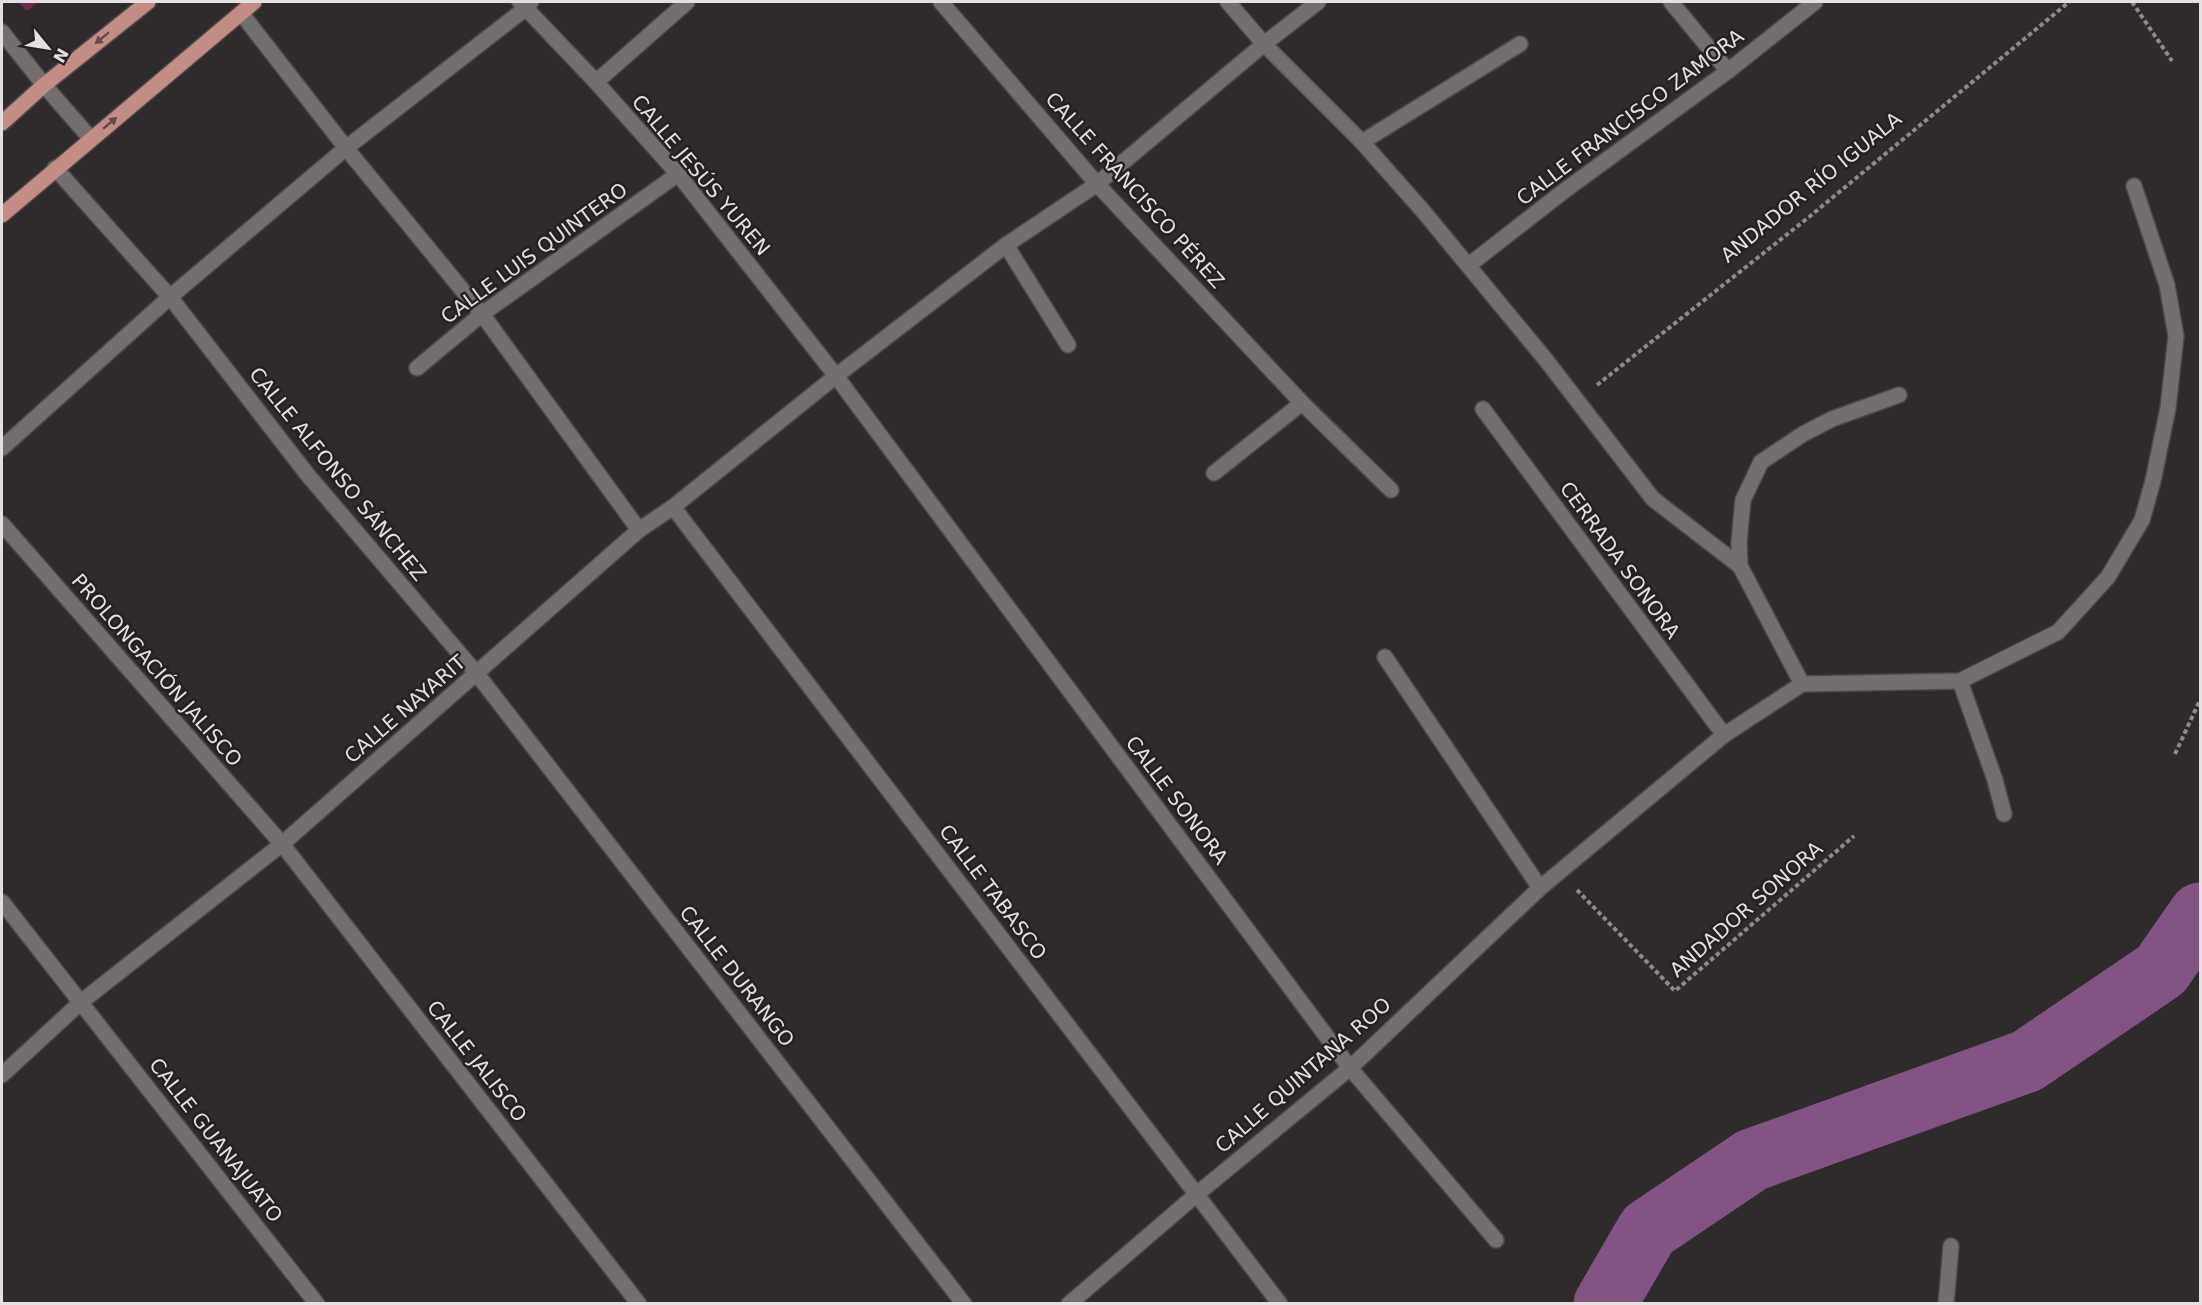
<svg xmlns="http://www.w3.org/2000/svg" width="2202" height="1305" viewBox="0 0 2202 1305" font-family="'DejaVu Sans',sans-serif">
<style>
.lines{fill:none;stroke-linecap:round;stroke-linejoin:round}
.river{stroke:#835384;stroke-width:63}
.building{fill:#682d4e}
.minor-casing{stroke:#4c4849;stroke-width:18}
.major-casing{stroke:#4c4849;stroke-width:18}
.path{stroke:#8e898a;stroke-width:4;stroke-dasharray:4.5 3;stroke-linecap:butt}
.minor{stroke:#746e6f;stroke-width:15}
.major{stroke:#c38c84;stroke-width:15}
.oneway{fill:#644b49}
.labels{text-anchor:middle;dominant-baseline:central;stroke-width:5;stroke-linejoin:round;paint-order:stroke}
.street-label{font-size:20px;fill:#e4e0e1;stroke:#252021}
</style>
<rect width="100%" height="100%" fill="#2f2a2b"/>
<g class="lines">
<polyline class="river" points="1605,1304 1648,1230 1752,1160 2027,1061 2161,970 2200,914"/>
</g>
<polygon class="building" points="18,2 38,2 27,11"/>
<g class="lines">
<defs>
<g id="minor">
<polyline points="520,2 596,82 678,174 836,376 1350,1068 1496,1240"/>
<polyline points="941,2 1097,184 1302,403 1391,490"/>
<polyline points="1228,2 1264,44 1362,142 1423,211 1546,360 1653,499 1740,566"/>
<polyline points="1671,2 1728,71"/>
<polyline points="241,13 346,148 482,314 639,530"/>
<polyline points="2,32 44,85 91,139"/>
<polyline points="596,82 687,2"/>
<polyline points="1362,142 1520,44"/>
<polyline points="55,168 170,297 307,474 477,674 964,1304"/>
<polyline points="1006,245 1068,345"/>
<polyline points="1469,265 1564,191 1728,71 1815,2"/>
<polyline points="417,368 482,314 678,174"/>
<polyline points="1483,409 1724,735"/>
<polyline points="2,448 170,297 346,148 526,8 531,2"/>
<polyline points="1214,473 1302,403"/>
<polyline points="673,507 1280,1304"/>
<polyline points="2,524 282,844 639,1304"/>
<polyline points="1385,657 1540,888"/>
<polyline points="1960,681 1995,780 2004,814"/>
<polyline points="1802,684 1740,566 1739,542 1743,500 1761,462 1803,434 1832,419 1899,395"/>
<polyline points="2,902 317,1304"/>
<polyline points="2,1075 81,1002 282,844 639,530 673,507 836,376 1006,245 1097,184 1264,44 1318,2"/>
<polyline points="1069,1304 1197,1194 1350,1068 1540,888 1724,735 1802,684 1960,681 2058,632 2108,577 2142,520 2153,481 2168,408 2176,336 2167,285 2134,186"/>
<polyline points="1946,1304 1951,1246"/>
</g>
<g id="major">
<polyline points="2,123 44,85 148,2"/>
<polyline points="2,215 254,2"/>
</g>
</defs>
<use href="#minor" class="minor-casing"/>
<use href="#major" class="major-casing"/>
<g class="path">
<polyline points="2132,2 2172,61"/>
<polyline points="1597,385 1809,217 2069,2"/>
<polyline points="2175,754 2200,700"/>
<polyline points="1577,890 1675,991 1854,836"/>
</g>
<use href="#minor" class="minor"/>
<use href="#major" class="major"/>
</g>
<defs><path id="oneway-solid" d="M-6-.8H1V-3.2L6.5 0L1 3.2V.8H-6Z" transform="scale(1.5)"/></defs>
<g class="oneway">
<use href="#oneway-solid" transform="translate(102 38) rotate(141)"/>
<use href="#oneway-solid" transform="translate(110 123) rotate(-40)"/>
</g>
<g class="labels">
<g class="street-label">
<text transform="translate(1630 117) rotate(-37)">CALLE FRANCISCO ZAMORA</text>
<text transform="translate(701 175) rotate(50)">CALLE JESÚS YUREN</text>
<text transform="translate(1811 187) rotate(-39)">ANDADOR RÍO IGUALA</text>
<text transform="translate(1135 190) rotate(48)">CALLE FRANCISCO PÉREZ</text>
<text transform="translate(534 253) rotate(-36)">CALLE LUIS QUINTERO</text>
<text transform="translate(338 474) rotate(51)">CALLE ALFONSO SÁNCHEZ</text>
<text transform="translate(1620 560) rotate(54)">CERRADA SONORA</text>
<text transform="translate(157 670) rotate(49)">PROLONGACIÓN JALISCO</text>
<text transform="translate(405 709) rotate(-41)">CALLE NAYARIT</text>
<text transform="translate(1177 800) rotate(53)">CALLE SONORA</text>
<text transform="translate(993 892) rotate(53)">CALLE TABASCO</text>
<text transform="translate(1746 909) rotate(-41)">ANDADOR SONORA</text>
<text transform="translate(737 976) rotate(52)">CALLE DURANGO</text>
<text transform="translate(477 1061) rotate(52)">CALLE JALISCO</text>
<text transform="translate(1303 1075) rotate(-41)">CALLE QUINTANA ROO</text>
<text transform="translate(216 1140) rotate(52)">CALLE GUANAJUATO</text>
</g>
</g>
<rect width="2202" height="1305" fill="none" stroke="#e4e0e1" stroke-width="6"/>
<g transform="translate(48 48) rotate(120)" stroke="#252021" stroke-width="4.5" paint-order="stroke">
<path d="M0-4.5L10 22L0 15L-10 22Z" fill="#e4e0e1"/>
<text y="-9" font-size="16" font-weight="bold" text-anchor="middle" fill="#e4e0e1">N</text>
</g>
</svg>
